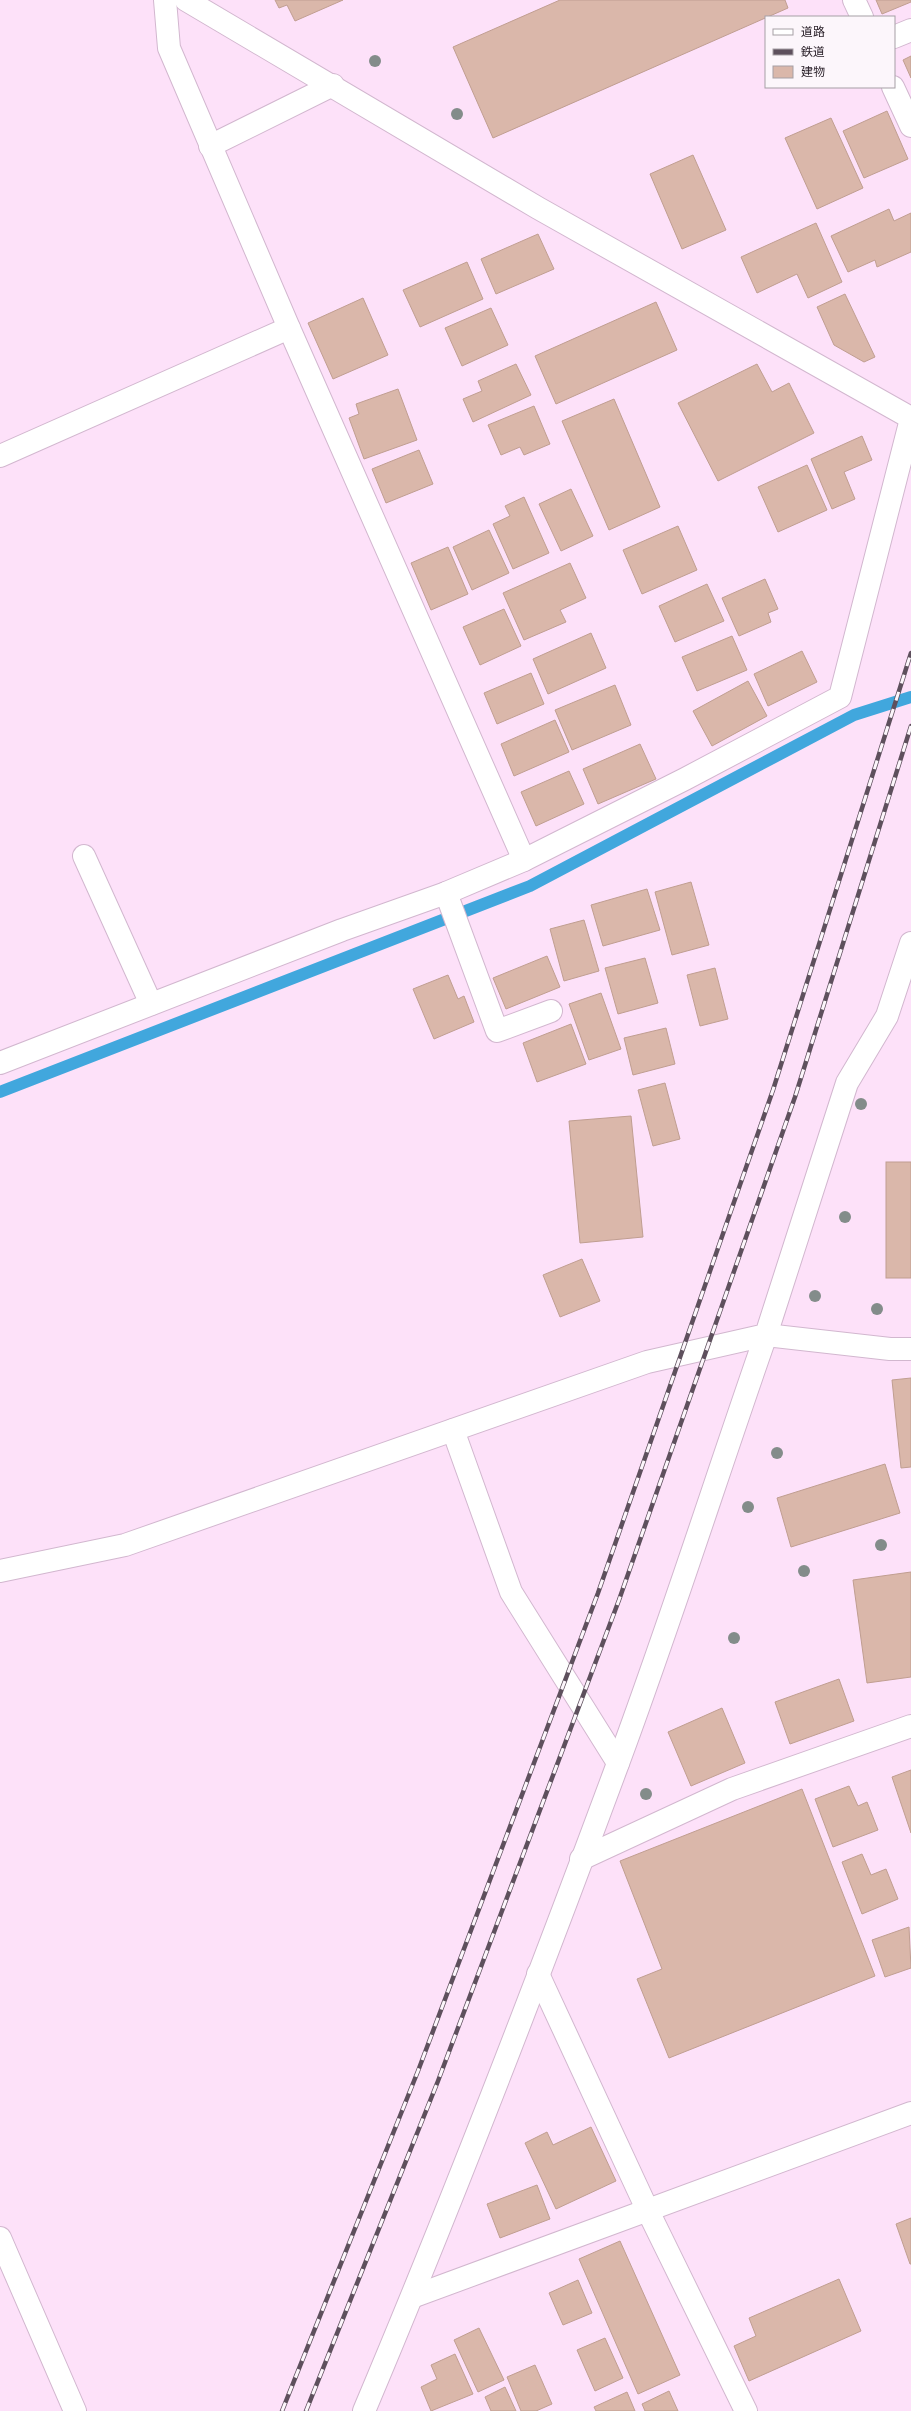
<svg xmlns="http://www.w3.org/2000/svg" width="911" height="2411" viewBox="0 0 911 2411" font-family="Poppins,'Noto Sans JP',sans-serif">
<style>
.lines{fill:none;stroke-linecap:round;stroke-linejoin:round}
.stream{stroke:#41a7dd;stroke-width:12}
.building{fill:#dab7aa;stroke:#c09e91}
.minor-casing{stroke:#d2b7cf;stroke-width:24}
.minor{stroke:#fff;stroke-width:22}
.rail-casing{stroke:#5e505d;stroke-width:4.5}
.rail{stroke:#fcf6fb;stroke-width:3;stroke-dasharray:9;stroke-linecap:butt}
.tree{fill:#838c8a}
</style>
<rect width="100%" height="100%" fill="#fde1f9"/>
<g class="lines">
<polyline class="stream" points="0,1092 530,886 854,715 911,697"/>
</g>
<g class="building">
<polygon points="275,0 343,0 295,21 287,5 279,8"/>
<polygon points="560,0 785,0 788,8 493,138 453,47"/>
<polygon points="876,0 911,0 911,2 882,14"/>
<polygon points="911,56 911,78 903,60"/>
<polygon points="887,111 908,159 864,178 843,131"/>
<polygon points="831,118 863,188 817,209 785,138"/>
<polygon points="693,155 726,230 682,249 650,174"/>
<polygon points="889,209 894,221 911,213 911,252 877,267 875,260 848,272 831,236"/>
<polygon points="816,223 842,282 808,298 797,274 757,293 741,257"/>
<polygon points="538,234 554,269 496,294 481,259"/>
<polygon points="467,262 483,299 420,327 403,290"/>
<polygon points="845,294 875,357 864,362 834,345 817,307"/>
<polygon points="363,298 388,355 333,379 308,323"/>
<polygon points="656,302 677,350 556,404 535,356"/>
<polygon points="491,308 508,345 462,366 445,328"/>
<polygon points="516,364 531,395 473,422 463,399 482,391 478,381"/>
<polygon points="757,364 772,392 789,383 814,433 718,481 678,403"/>
<polygon points="398,389 417,440 364,459 349,418 359,414 356,404"/>
<polygon points="614,399 660,507 609,530 562,421"/>
<polygon points="534,406 550,444 524,455 520,447 501,455 488,425"/>
<polygon points="862,436 872,460 844,472 855,499 832,509 811,459"/>
<polygon points="419,450 433,484 386,503 372,469"/>
<polygon points="807,465 827,510 778,532 758,487"/>
<polygon points="571,489 593,536 561,551 539,504"/>
<polygon points="524,497 549,553 513,569 493,524 510,516 505,506"/>
<polygon points="678,526 697,570 642,594 623,550"/>
<polygon points="489,530 509,573 472,590 453,547"/>
<polygon points="448,547 468,594 431,610 411,563"/>
<polygon points="570,563 586,598 560,610 566,622 524,640 503,593"/>
<polygon points="765,579 778,609 768,613 771,622 739,636 722,598"/>
<polygon points="707,584 724,621 675,642 659,606"/>
<polygon points="504,609 521,646 480,665 463,627"/>
<polygon points="591,633 606,668 548,694 533,659"/>
<polygon points="732,636 747,670 697,691 682,657"/>
<polygon points="802,651 817,682 768,706 754,674"/>
<polygon points="531,673 544,704 497,724 484,693"/>
<polygon points="748,681 767,716 712,746 693,711"/>
<polygon points="615,685 631,725 572,750 555,710"/>
<polygon points="555,720 569,752 514,776 501,744"/>
<polygon points="640,744 656,779 598,804 583,769"/>
<polygon points="569,771 584,804 536,826 521,792"/>
<polygon points="691,882 709,945 672,955 655,892"/>
<polygon points="647,889 660,930 603,946 591,905"/>
<polygon points="584,920 599,971 564,981 550,929"/>
<polygon points="547,956 560,987 506,1009 493,978"/>
<polygon points="645,958 658,1003 618,1014 605,968"/>
<polygon points="715,968 728,1019 700,1026 687,975"/>
<polygon points="448,975 458,999 464,996 474,1022 434,1039 413,989"/>
<polygon points="601,993 621,1049 589,1060 569,1004"/>
<polygon points="571,1024 586,1064 537,1082 523,1043"/>
<polygon points="666,1028 675,1064 633,1075 624,1038"/>
<polygon points="665,1083 680,1139 653,1146 638,1090"/>
<polygon points="631,1116 643,1237 580,1243 569,1121"/>
<rect x="886" y="1162" width="25" height="116"/>
<polygon points="582,1259 600,1301 560,1317 543,1275"/>
<polygon points="911,1378 911,1467 901,1468 892,1380"/>
<polygon points="885,1464 900,1513 791,1547 777,1498"/>
<polygon points="911,1572 911,1677 867,1683 853,1580"/>
<polygon points="839,1679 854,1721 790,1744 775,1702"/>
<polygon points="722,1708 745,1763 691,1786 668,1732"/>
<polygon points="911,1770 911,1833 892,1777"/>
<polygon points="849,1786 858,1806 867,1802 878,1830 833,1847 815,1799"/>
<polygon points="802,1789 875,1976 669,2058 637,1979 662,1969 620,1861"/>
<polygon points="862,1854 871,1875 886,1869 898,1899 862,1914 842,1862"/>
<polygon points="909,1927 911,1968 885,1977 872,1940"/>
<polygon points="591,2127 616,2181 556,2209 525,2143 547,2132 553,2145"/>
<polygon points="537,2185 550,2219 500,2238 487,2204"/>
<polygon points="911,2218 911,2264 910,2264 896,2224"/>
<polygon points="620,2241 680,2375 638,2394 579,2259"/>
<polygon points="839,2279 861,2331 749,2381 734,2346 756,2336 749,2318"/>
<polygon points="578,2280 592,2313 563,2325 549,2293"/>
<polygon points="479,2328 504,2380 478,2392 454,2340"/>
<polygon points="605,2338 623,2378 595,2391 577,2350"/>
<polygon points="455,2354 473,2394 431,2411 421,2387 437,2379 431,2365"/>
<polygon points="535,2365 552,2404 536,2411 521,2411 507,2377"/>
<polygon points="505,2387 516,2411 491,2411 485,2397"/>
<polygon points="669,2391 678,2411 645,2411 642,2404"/>
<polygon points="627,2392 635,2411 596,2411 594,2407"/>
</g>
<g class="lines">
<defs>
<g id="minor">
<polyline points="165,0 169,48 289,328 524,860"/>
<polyline points="186,0 538,208 911,418"/>
<polyline points="854,0 862,17"/>
<polyline points="894,37 911,30"/>
<polyline points="893,87 911,126"/>
<polyline points="210,146 333,85"/>
<polyline points="0,456 289,328"/>
<polyline points="84,856 151,1004"/>
<polyline points="446,893 497,1031 551,1011"/>
<polyline points="0,1063 342,930 446,893 524,860 685,779 840,697 911,419"/>
<polyline points="453,1430 511,1592 618,1763"/>
<polyline points="0,1571 125,1545 647,1362 766,1335 847,1083 887,1016 911,943"/>
<polyline points="581,1859 732,1789 911,1726"/>
<polyline points="538,1974 647,2209 746,2411"/>
<polyline points="0,2238 75,2411"/>
<polyline points="412,2297 911,2113"/>
<path d="M364,2411C454,2198 537,1982 617,1766C670,1624 716,1478 766,1335L890,1349H911"/>
</g>
</defs>
<use href="#minor" class="minor-casing"/>
<use href="#minor" class="minor"/>
<defs>
<g id="rail">
<polyline points="282,2411 418,2071 598,1593 773,1090 911,653"/>
<polyline points="306,2411 438,2081 619,1600 795,1097 911,726"/>
</g>
</defs>
<use href="#rail" class="rail-casing"/>
<use href="#rail" class="rail"/>
</g>
<g class="tree">
<circle cx="375" cy="61" r="6"/>
<circle cx="457" cy="114" r="6"/>
<circle cx="861" cy="1104" r="6"/>
<circle cx="845" cy="1217" r="6"/>
<circle cx="815" cy="1296" r="6"/>
<circle cx="877" cy="1309" r="6"/>
<circle cx="777" cy="1453" r="6"/>
<circle cx="748" cy="1507" r="6"/>
<circle cx="881" cy="1545" r="6"/>
<circle cx="804" cy="1571" r="6"/>
<circle cx="734" cy="1638" r="6"/>
<circle cx="646" cy="1794" r="6"/>
</g>
<rect x="765" y="16" width="130" height="72" fill="#fcf6fb" stroke="#a69fa5"/>
<rect x="773" y="29" width="20" height="6" fill="#ffffff" stroke="#a69fa5"/>
<text x="801" y="36" font-size="12" fill="#261c25">道路</text>
<rect x="773" y="49" width="20" height="6" fill="#5e505d" stroke="#a69fa5"/>
<text x="801" y="56" font-size="12" fill="#261c25">鉄道</text>
<rect x="773" y="66" width="20" height="12" fill="#dab7aa" stroke="#a69fa5"/>
<text x="801" y="76" font-size="12" fill="#261c25">建物</text>
</svg>
